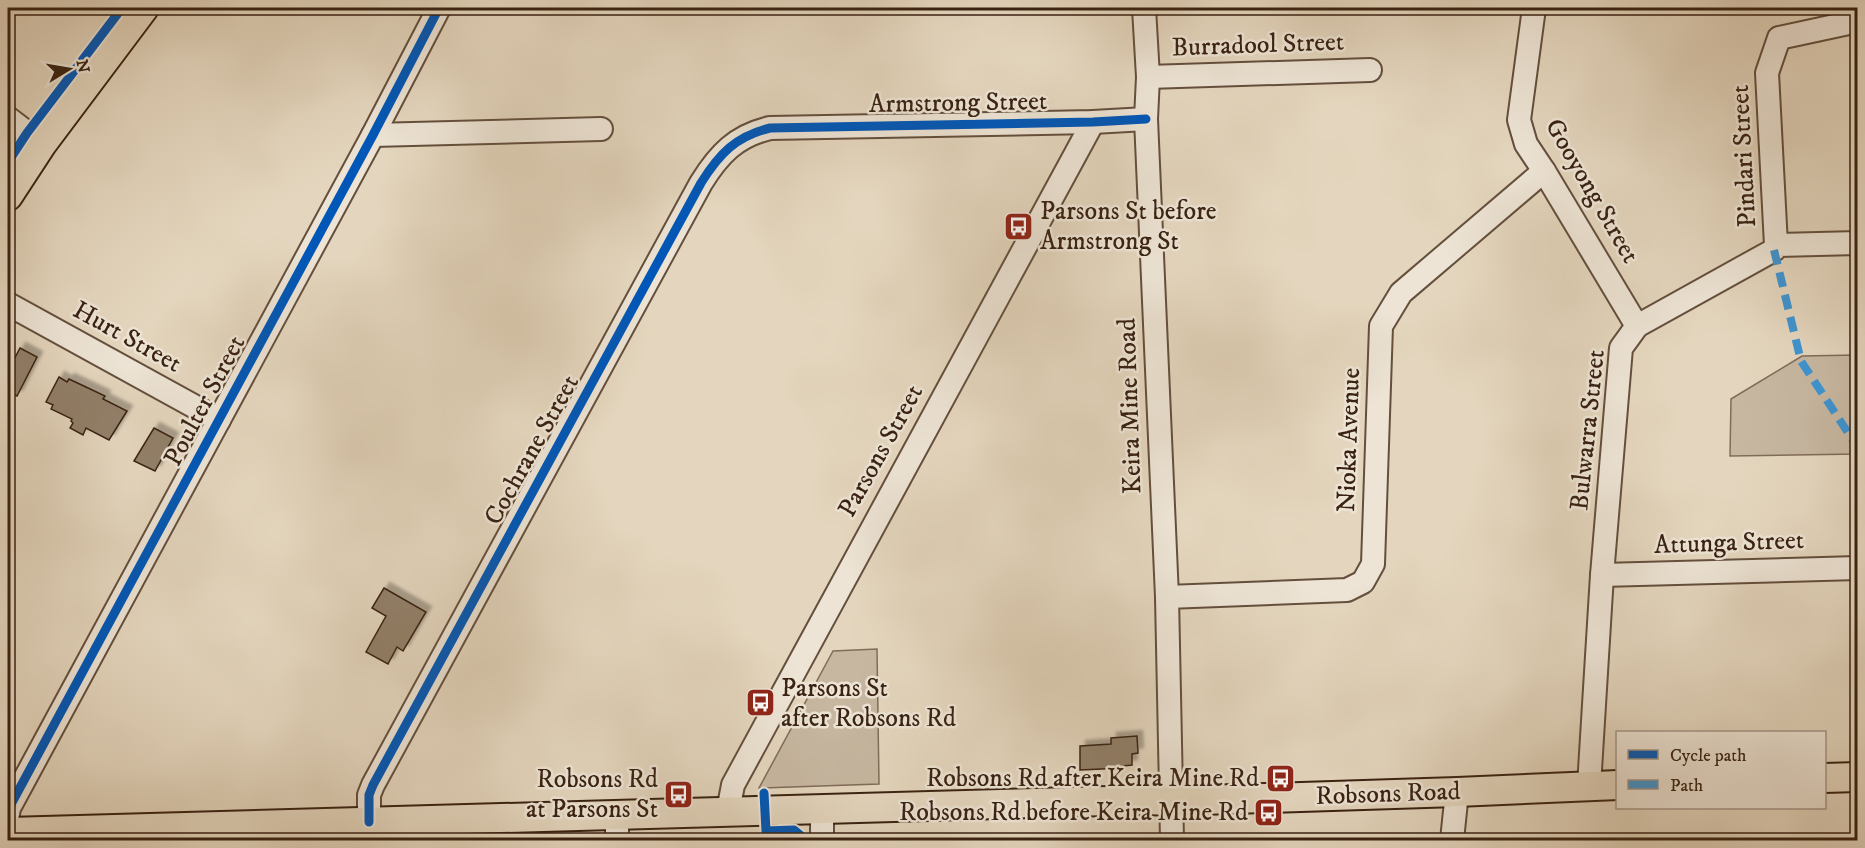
<svg xmlns="http://www.w3.org/2000/svg" width="1865" height="848" viewBox="0 0 1865 848" font-family="'IM FELL DW Pica',serif">
<style>
.green{fill:#c7b7a1;stroke:#806c5a;stroke-width:1.5}
.building{fill:#92806b;stroke:#392212;stroke-width:1.5;filter:url(#shadow)}
.lines{fill:none;stroke-linecap:round;stroke-linejoin:round}
.minor-casing{stroke:#644f3d;stroke-width:26}
.major-casing{stroke:#392212;stroke-width:32}
.minor{stroke:#ede4d5;stroke-width:22}
.major{stroke:#e4d6be;stroke-width:28}
.quiet{stroke:#3e95d3;stroke-width:8;stroke-dasharray:15 8;stroke-linecap:butt}
.cycleway-casing{stroke:#ede4d5;stroke-width:13}
.cycleway{stroke:#0057b8;stroke-width:9}
.labels{text-anchor:middle;dominant-baseline:central;stroke-width:5;stroke-linejoin:round;paint-order:stroke}
.street-label{font-size:26px;fill:#392212;stroke:#ede4d5}
.poi-label{font-size:26px;fill:#392212;stroke:#ede4d5;text-anchor:end}
</style>
<defs>
<filter id="shadow"><feDropShadow dx="5.5" dy="-5.5" stdDeviation="1.5" flood-color="#0004"/></filter>
</defs>
<rect width="100%" height="100%" fill="#e4d6be"/>
<filter id="stains"><feTurbulence type="fractalNoise" baseFrequency=".00333" numOctaves="4"/><feColorMatrix values="0 0 0 0 .2 0 0 0 0 .09 0 0 0 0 .02 0 0 0 .5 -.17"/></filter>
<radialGradient id="worn" r=".72"><stop offset=".6" stop-color="#630" stop-opacity="0"/><stop offset="1" stop-color="#630" stop-opacity=".3"/></radialGradient>
<g class="green">
<polygon points="1857,355 1857,454 1730,456 1731,399 1802,356"/>
<polygon points="877,649 879,784 759,788 833,651"/>
</g>
<g class="building">
<polygon points="20,348 37,357 17,396 8,392 8,371"/>
<polygon points="59,377 67,382 69,379 86,387 105,396 103,399 127,411 109,440 86,428 83,435 70,428 73,423 71,421 72,419 51,409 53,405 46,402"/>
<polygon points="154,428 173,438 155,471 134,461"/>
<polygon points="384,588 426,612 403,651 397,647 388,664 366,652 386,616 372,608"/>
<polygon points="1137,736 1138,753 1132,754 1132,765 1123,766 1123,768 1080,770 1080,746 1111,744 1111,738"/>
</g>
<g class="lines">
<defs>
<g id="minor">
<polyline points="1144,8 1148,77 1146,119 1167,597 1172,840"/>
<polyline points="1534,8 1519,120 1526,144 1544,171 1637,326"/>
<polyline points="1148,77 1370,70"/>
<polyline points="8,118 42,144"/>
<polyline points="373,135 601,129"/>
<polyline points="1776,245 1767,73 1779,38 1858,21"/>
<polyline points="8,304 219,420"/>
<polyline points="1602,575 1858,568"/>
<polyline points="1167,597 1347,590 1363,582 1373,564 1381,326 1401,293 1544,171"/>
<polyline points="1589,786 1602,575 1621,348 1637,326 1774,250 1776,245 1858,243"/>
<polyline points="728,811 733,785 1093,122"/>
<polyline points="8,814 9,808 373,135 439,8"/>
<polyline points="617,815 617,840"/>
<path d="M369,822V795L373,785L701,183C719,154 736,136 770,128L1093,122L1146,119"/>
<polyline points="822,840 822,809"/>
<polyline points="1452,840 1457,792"/>
</g>
<g id="major">
<polyline points="8,196 42,144 144,8"/>
<polyline points="1824,778 1858,777"/>
<polyline points="8,832 1144,800 1171,801 1457,792 1618,785"/>
</g>
</defs>
<use href="#minor" class="minor-casing"/>
<use href="#major" class="major-casing"/>
<use href="#minor" class="minor"/>
<use href="#major" class="major"/>
<polyline class="quiet" points="1774,250 1801,361 1858,448"/>
<defs>
<g id="cycleway">
<polyline points="8,162 27,133 122,8"/>
<polyline points="764,793 766,831 794,830 800,835 802,840"/>
<polyline points="8,814 9,808 373,135 439,8"/>
<path d="M369,822V795L373,785L701,183C719,154 736,136 770,128L1093,122L1146,119"/>
</g>
</defs>
<use href="#cycleway" class="cycleway-casing"/>
<use href="#cycleway" class="cycleway"/>
</g>
<defs>
<symbol id="bus-square" viewBox="-11 -11 22 22"><rect x="-9" y="-9" width="18" height="18" rx="4" fill="#8f2418" stroke="#ede4d5"/><path d="M-5-6H5V4H4V6H2V4H-2V6H-4V4H-5ZM-3.5-4V0h7V-4ZM-3.5 1.2v1.5H-2V1.2ZM2 1.2v1.5H3.5V1.2Z" fill="#fff"/></symbol>
</defs>
<g fill-rule="evenodd">
<use href="#bus-square" x="1002" y="210" width="33" height="33"/>
<use href="#bus-square" x="744" y="686" width="33" height="33"/>
<use href="#bus-square" x="1264" y="762" width="33" height="33"/>
<use href="#bus-square" x="662" y="778" width="33" height="33"/>
<use href="#bus-square" x="1252" y="796" width="33" height="33"/>
</g>
<g class="labels">
<g class="street-label">
<text transform="translate(1258 45) rotate(-2)">Burradool Street</text>
<text transform="translate(958 103) rotate(-1)">Armstrong Street</text>
<text transform="translate(1744 156) rotate(-93)">Pindari Street</text>
<text transform="translate(1592 191) rotate(60)">Gooyong Street</text>
<text transform="translate(127 337) rotate(29)">Hurt Street</text>
<text transform="translate(205 401) rotate(-62)">Poulter Street</text>
<text transform="translate(1130 406) rotate(-92)">Keira Mine Road</text>
<text transform="translate(1588 430) rotate(-84)">Bulwarra Street</text>
<text transform="translate(1349 440) rotate(-88)">Nioka Avenue</text>
<text transform="translate(532 450) rotate(-61)">Cochrane Street</text>
<text transform="translate(881 451) rotate(-61)">Parsons Street</text>
<text transform="translate(1729 543) rotate(-2)">Attunga Street</text>
<text transform="translate(1388 794) rotate(-2)">Robsons Road</text>
</g>
<g class="poi-label">
<text x="1040" y="211" text-anchor="start">Parsons St before<tspan x="1040" dy="30">Armstrong St</tspan></text>
<text x="781" y="688" text-anchor="start">Parsons St<tspan x="781" dy="30">after Robsons Rd</tspan></text>
<text x="1259" y="778">Robsons Rd after Keira Mine Rd</text>
<text x="658" y="779">Robsons Rd<tspan x="658" dy="30">at Parsons St</tspan></text>
<text x="1248" y="812">Robsons Rd before Keira Mine Rd</text>
</g>
</g>
<rect width="1865" height="848" fill="none" stroke="#e4d6be" stroke-width="30"/>
<rect x="9" y="9" width="1847" height="830" fill="none" stroke="#392212" stroke-width="3"/>
<rect x="15" y="15" width="1835" height="818" fill="none" stroke="#392212" stroke-width="1.5"/>
<rect x="1616" y="731" width="210" height="78" fill="#ede4d5" stroke="#a59687" stroke-width="1.5"/>
<rect x="1628" y="750" width="30" height="9" fill="#0057b8" stroke="#a59687" stroke-width="1.5"/>
<text x="1670" y="761" font-size="18" fill="#392212">Cycle path</text>
<rect x="1628" y="780" width="30" height="9" fill="#3e95d3" stroke="#a59687" stroke-width="1.5"/>
<text x="1670" y="791" font-size="18" fill="#392212">Path</text>
<g transform="translate(69 69) rotate(79)" stroke="#ede4d5" stroke-width="4.5" paint-order="stroke">
<path d="M0-4.5L10 22L0 15L-10 22Z" fill="#392212"/>
<text y="-9" font-size="16" font-weight="bold" text-anchor="middle" fill="#392212">N</text>
</g>
<rect width="100%" height="100%" filter="url(#stains)"/>
<rect width="100%" height="100%" fill="url(#worn)"/>
</svg>
